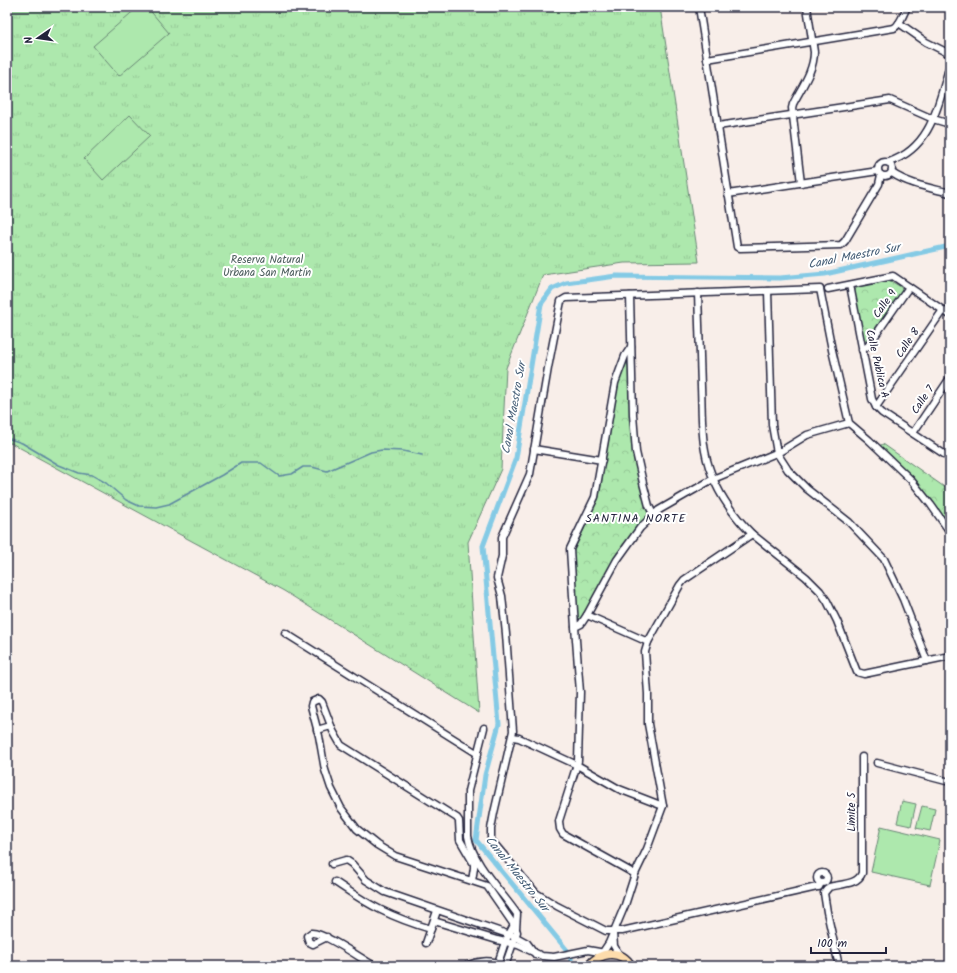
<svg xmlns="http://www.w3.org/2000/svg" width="957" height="973" viewBox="0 0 957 973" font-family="Kalam,sans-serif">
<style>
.grass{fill:url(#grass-tufts);stroke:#688574}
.park{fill:url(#park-crowns);stroke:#688574}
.pitch{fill:#ade8ad;stroke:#688574}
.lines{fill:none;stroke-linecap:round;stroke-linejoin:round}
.stream{stroke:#5d87a1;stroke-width:1.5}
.canal{stroke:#84cae5;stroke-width:5}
.minor-casing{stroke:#22223b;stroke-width:9}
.major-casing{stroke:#22223b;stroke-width:11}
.minor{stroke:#fff;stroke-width:6}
.major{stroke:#fddcac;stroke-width:8}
.labels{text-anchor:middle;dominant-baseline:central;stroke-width:4;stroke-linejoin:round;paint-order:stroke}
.park-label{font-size:11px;fill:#4c5d5d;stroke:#fff}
.street-label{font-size:11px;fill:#22223b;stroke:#fff}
.water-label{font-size:12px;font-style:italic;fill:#445d76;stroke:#fff}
.neighbourhood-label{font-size:12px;letter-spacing:1px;fill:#22223b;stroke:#fff}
</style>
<defs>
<pattern id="grass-tufts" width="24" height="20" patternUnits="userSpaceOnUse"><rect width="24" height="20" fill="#ade8ad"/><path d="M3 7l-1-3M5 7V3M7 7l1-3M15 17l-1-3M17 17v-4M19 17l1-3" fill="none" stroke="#95c796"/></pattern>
<pattern id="park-crowns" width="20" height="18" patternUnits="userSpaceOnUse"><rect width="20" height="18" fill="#ade8ad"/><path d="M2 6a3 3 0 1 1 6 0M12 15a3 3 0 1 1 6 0" fill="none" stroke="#95c796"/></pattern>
</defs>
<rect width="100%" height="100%" fill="#f8eee9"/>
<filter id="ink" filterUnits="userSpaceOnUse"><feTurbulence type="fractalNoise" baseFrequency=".025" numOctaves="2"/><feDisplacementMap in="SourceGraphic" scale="8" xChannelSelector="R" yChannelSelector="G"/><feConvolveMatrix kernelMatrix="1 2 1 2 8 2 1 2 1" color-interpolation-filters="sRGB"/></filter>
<g filter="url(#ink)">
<polygon class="grass" points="7,7 660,7 699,262 624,263 543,275 506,368 501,469 468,542 479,713 284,591 11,443 7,444"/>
<g class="park">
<polygon points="889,280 901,287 903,291 866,340 864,340 854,292 857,287"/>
<polygon points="625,361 628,363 631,432 634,460 649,513 634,530 614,560 581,620 578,621 573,553 599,497 618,384"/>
<path d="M883,444L950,491V528C930,497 906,471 879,446Z"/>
</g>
<g class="pitch">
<polygon points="138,7 147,7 169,33 119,76 93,46"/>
<polygon points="130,115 150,136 103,180 84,159"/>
<polygon points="902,801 916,804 911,826 897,823"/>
<polygon points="922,806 935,809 930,831 916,828"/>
<polygon points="881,826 940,840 930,885 871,872"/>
</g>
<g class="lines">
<polyline class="stream" points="7,440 10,439 22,443 59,465 79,473 92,475 106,483 126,500 139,506 156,507 169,504 222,475 241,463 261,463 279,476 292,474 303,467 312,467 327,471 371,452 382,450 403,451 422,455"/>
<polyline class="canal" points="571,966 571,955 476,840 485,775 499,724 483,546 516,458 541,304 552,289 566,283 616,276 780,278 825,274 950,246"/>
<defs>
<g id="minor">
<polyline points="699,7 737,247 740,248 841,245 845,241 879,184 881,175"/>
<polyline points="899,23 926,42 950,54"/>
<path d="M707,59L894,28C901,24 903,14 907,7"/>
<polyline points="718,126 890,100 933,119 950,124"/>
<circle cx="885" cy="169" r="7"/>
<path d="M889,162C932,148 938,104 950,65"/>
<path d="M892,173C908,184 931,188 950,193"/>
<path d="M801,183L792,108L793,104C801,88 814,71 814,52L807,7"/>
<polyline points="728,194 878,171"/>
<polyline points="850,285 872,399 876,407 882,413 950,458"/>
<polyline points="828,289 893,276 950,315"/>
<polyline points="768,291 772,425 777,453 788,470 807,489 849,522 884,559 903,599 927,661"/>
<path d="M698,293C699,324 700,356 701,387C702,408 701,430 705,451C711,484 729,511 752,534"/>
<polyline points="630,296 633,415 636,452 643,483 649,506 653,514"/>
<polyline points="862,350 868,346 909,287"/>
<polyline points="876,407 943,310"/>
<polyline points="913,433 950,378"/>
<polyline points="534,449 602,460"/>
<polyline points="587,615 617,560 640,528 659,510 713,479 781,451 807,435 849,423"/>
<polyline points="575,627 570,549 595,497 615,383 625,356 631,347"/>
<polyline points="285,633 478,754"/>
<path d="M484,728L468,791V836C472,863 502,892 517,914L516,929"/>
<polyline points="317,730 331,726"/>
<polyline points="513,737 519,738 577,765 619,789 663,806"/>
<polyline points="877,763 950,782"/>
<polyline points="332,864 346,860 352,864 366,880 385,892 516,937 527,943 536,955"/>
<circle cx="822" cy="878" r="5"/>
<polyline points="635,874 563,834 560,829 559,821 578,761 580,692 575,627 581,624 587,615 648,642"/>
<polyline points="472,881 474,868 474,864 460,840 459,821 457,818 341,745 333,731 322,702 319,699 312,702 311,706 319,736 325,770 331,788 341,808 357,829 377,845 395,856 487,886 514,925 517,932 505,966"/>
<path d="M335,882C350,892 364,902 381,910C397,918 414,924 431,929"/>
<polyline points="821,883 819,887 817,887 622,931 606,931 557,906 536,893 491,840 491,829 494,813 513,731 506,634 502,596 497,578 502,556 502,537 530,474 548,368 561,301 566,298 820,289 832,350 849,423 869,440 911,480 931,505 950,532"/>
<polyline points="434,921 497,940 518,945 542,956 554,957 588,950 605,953"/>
<polyline points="613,933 614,946 620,956"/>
<path d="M327,937L313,944L309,942L307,936L311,933C322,931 362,959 374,966"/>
<polyline points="426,943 437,911"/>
<polyline points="601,955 609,943 625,905 635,874 647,849 663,806 648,724 648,694 645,652 648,642 680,585 684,580 752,534 806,577 820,591 827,601 837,621 857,672 864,674 950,656"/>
<polyline points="498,963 505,942 514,925"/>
<path d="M466,966C477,961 491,959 501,965"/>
<path d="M839,966L827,912L824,893L829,887C839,884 858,885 862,873V757"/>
</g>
<path id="major" d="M589,966C600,952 620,948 631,966"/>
</defs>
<use href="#minor" class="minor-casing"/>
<use href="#major" class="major-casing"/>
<use href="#minor" class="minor"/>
<use href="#major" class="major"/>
</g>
</g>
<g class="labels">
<g class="park-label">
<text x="267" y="260">Reserva Natural<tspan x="267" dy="13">Urbana San Martín</tspan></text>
</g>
<g class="street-label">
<text transform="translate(885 304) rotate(-55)">Calle 9</text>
<text transform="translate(908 343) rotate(-56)">Calle 8</text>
<text transform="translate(877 364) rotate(77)">Calle Publica A</text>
<text transform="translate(923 400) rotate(-56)">Calle 7</text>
<text transform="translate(852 812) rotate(-90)">Limite 5</text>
</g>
<g class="water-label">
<text transform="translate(854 256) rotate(-11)">Canal Maestro Sur</text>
<text transform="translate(514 408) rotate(-80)">Canal Maestro Sur</text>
<text transform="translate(517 874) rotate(51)">Canal Maestro Sur</text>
</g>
<g class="neighbourhood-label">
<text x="636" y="518">SANTINA NORTE</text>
</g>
</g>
<rect width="957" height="973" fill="none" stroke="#fff" stroke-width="24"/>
<rect x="12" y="12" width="933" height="949" fill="none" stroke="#22223b" stroke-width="1.5" filter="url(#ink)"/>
<g transform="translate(38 38) rotate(257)" stroke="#ffffff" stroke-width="3" paint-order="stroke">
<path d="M0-3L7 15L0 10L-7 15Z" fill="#22223b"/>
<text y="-6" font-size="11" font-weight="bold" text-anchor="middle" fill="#22223b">N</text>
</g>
<path d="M811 947v6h75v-6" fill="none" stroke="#22223b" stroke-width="2"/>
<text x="817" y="947" font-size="12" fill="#22223b" stroke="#ffffff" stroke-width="3" paint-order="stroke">100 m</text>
</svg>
